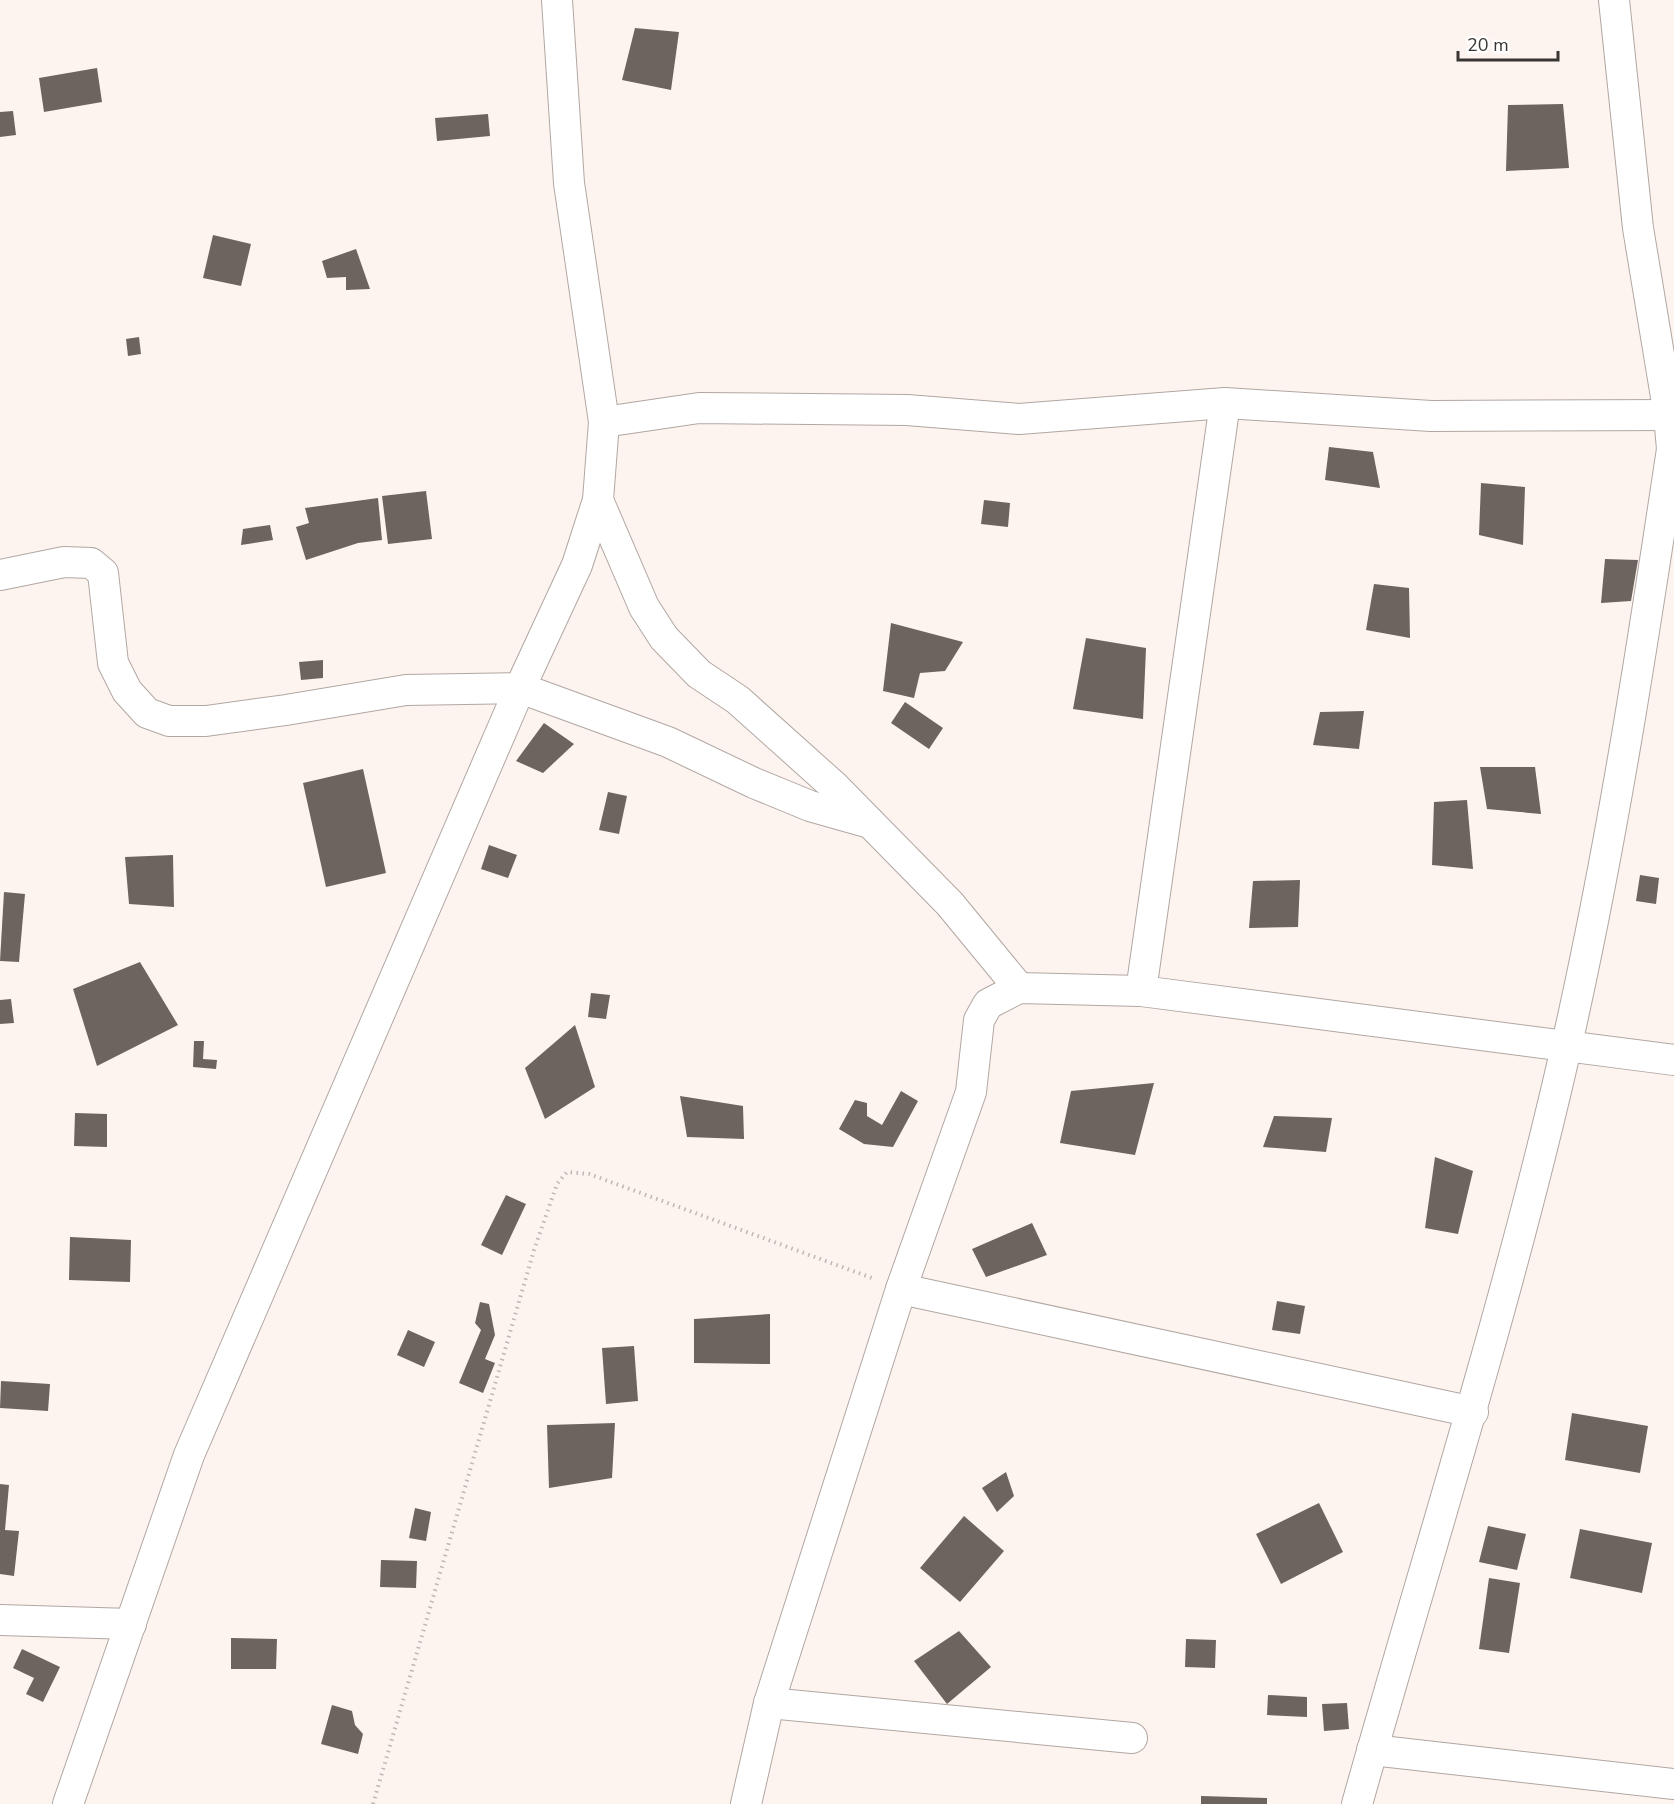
<svg xmlns="http://www.w3.org/2000/svg" width="1674" height="1804" viewBox="0 0 1674 1804" font-family="'Nunito Sans',sans-serif">
<style>
.building{fill:#6c645f}
.lines{fill:none;stroke-linecap:round;stroke-linejoin:round}
.minor-casing{stroke:#b1a7a2;stroke-width:32}
.path{stroke:#bfb7b3;stroke-width:4;stroke-dasharray:1.5 4.5;stroke-linecap:butt}
.minor{stroke:#fff;stroke-width:30}
</style>
<rect width="100%" height="100%" fill="#fef4ef"/>
<g class="building">
<polygon points="635,28 679,32 671,90 622,80"/>
<polygon points="97,68 102,102 44,112 39,78"/>
<polygon points="1563,104 1569,168 1506,171 1508,105"/>
<polygon points="13,111 16,135 0,137 0,112"/>
<polygon points="488,114 490,136 437,141 435,118"/>
<polygon points="213,235 251,244 241,286 203,278"/>
<polygon points="356,249 370,289 346,290 346,277 327,278 322,261"/>
<polygon points="139,337 141,354 128,356 126,339"/>
<polygon points="1329,447 1373,452 1380,488 1325,480"/>
<polygon points="1481,483 1525,487 1523,545 1479,535"/>
<polygon points="426,491 432,539 388,544 382,496"/>
<polygon points="378,498 382,540 358,543 306,560 296,527 309,523 305,508"/>
<polygon points="984,500 1010,503 1008,527 981,524"/>
<polygon points="270,525 273,540 241,545 243,529"/>
<polygon points="1605,559 1638,560 1631,601 1601,603"/>
<polygon points="1374,584 1409,588 1410,638 1366,630"/>
<polygon points="891,623 963,642 945,671 920,673 914,698 883,691"/>
<polygon points="1086,638 1146,648 1143,719 1073,709"/>
<polygon points="323,660 323,678 301,680 299,662"/>
<polygon points="905,702 943,728 929,749 891,723"/>
<polygon points="1364,711 1359,749 1313,745 1320,712"/>
<polygon points="544,723 574,744 543,773 516,761"/>
<polygon points="1480,767 1535,767 1541,814 1487,809"/>
<polygon points="363,769 386,873 326,887 303,783"/>
<polygon points="608,792 627,796 619,834 599,830"/>
<polygon points="1467,800 1473,869 1432,865 1434,802"/>
<polygon points="489,845 517,855 508,878 481,869"/>
<polygon points="173,855 174,907 129,904 125,857"/>
<polygon points="1640,875 1659,878 1656,904 1636,901"/>
<polygon points="1300,880 1298,927 1249,928 1253,881"/>
<polygon points="4,892 25,894 19,962 0,961"/>
<polygon points="140,962 178,1025 97,1066 73,989"/>
<polygon points="591,993 610,995 606,1019 588,1017"/>
<polygon points="11,999 14,1023 0,1024 0,1000"/>
<polygon points="575,1025 595,1087 545,1119 525,1068"/>
<polygon points="194,1041 204,1041 203,1059 217,1060 216,1069 193,1067"/>
<polygon points="1154,1083 1135,1155 1060,1143 1071,1091"/>
<polygon points="901,1091 918,1101 893,1147 864,1144 839,1129 855,1100 867,1103 867,1116 882,1125"/>
<polygon points="680,1096 743,1106 744,1139 687,1137"/>
<polygon points="75,1113 107,1114 107,1147 74,1146"/>
<polygon points="1274,1116 1332,1118 1326,1152 1263,1147"/>
<polygon points="1435,1157 1473,1171 1458,1234 1425,1228"/>
<polygon points="506,1195 526,1204 502,1255 481,1245"/>
<polygon points="1032,1223 1047,1255 986,1277 972,1249"/>
<polygon points="70,1237 131,1240 130,1282 69,1280"/>
<polygon points="1277,1301 1305,1306 1300,1334 1272,1330"/>
<polygon points="480,1302 489,1304 495,1335 485,1359 495,1363 483,1393 459,1383 481,1330 475,1323"/>
<polygon points="770,1314 770,1364 694,1363 694,1319"/>
<polygon points="408,1330 435,1342 424,1367 397,1355"/>
<polygon points="634,1346 638,1401 606,1404 602,1348"/>
<polygon points="1,1381 50,1384 48,1411 0,1408"/>
<polygon points="1572,1413 1648,1426 1640,1473 1565,1460"/>
<polygon points="615,1423 612,1478 549,1488 547,1425"/>
<polygon points="1006,1472 1014,1496 997,1512 982,1488"/>
<polygon points="0,1484 9,1485 5,1530 19,1531 14,1576 0,1574"/>
<polygon points="1319,1503 1343,1552 1281,1584 1256,1534"/>
<polygon points="415,1508 431,1512 426,1541 409,1538"/>
<polygon points="964,1516 1004,1551 960,1602 920,1568"/>
<polygon points="1488,1526 1526,1534 1517,1570 1479,1562"/>
<polygon points="1580,1529 1652,1543 1642,1593 1570,1578"/>
<polygon points="381,1560 417,1561 416,1588 380,1587"/>
<polygon points="1489,1578 1520,1583 1509,1653 1479,1649"/>
<polygon points="959,1631 991,1667 947,1704 914,1661"/>
<polygon points="231,1638 277,1639 276,1669 231,1669"/>
<polygon points="1186,1639 1216,1640 1215,1668 1185,1667"/>
<polygon points="22,1649 60,1667 43,1702 26,1694 34,1678 13,1668"/>
<polygon points="1268,1695 1307,1697 1307,1717 1267,1715"/>
<polygon points="1347,1703 1349,1729 1324,1731 1322,1704"/>
<polygon points="332,1705 352,1711 355,1725 363,1734 358,1754 321,1744"/>
<polygon points="1201,1796 1267,1798 1267,1804 1201,1804"/>
</g>
<g class="lines">
<defs>
<g id="minor">
<polyline points="604,422 699,408 907,410 1019,419 1225,403 1431,416 1674,415"/>
<polyline points="598,500 644,607 664,638 699,674 738,700 835,787 950,904 1019,988"/>
<polyline points="0,575 64,562 91,563 103,573 113,663 127,691 147,713 169,721 206,721 286,710 406,690 520,688 668,742 754,783 810,806 870,823"/>
<polyline points="1141,991 1225,403"/>
<polyline points="901,1289 1473,1412"/>
<polyline points="0,1620 131,1624"/>
<polyline points="769,1703 1132,1738"/>
<polyline points="1372,1750 1674,1784"/>
<polyline points="68,1804 189,1455 520,688 577,565 598,500 604,422 569,183 557,0"/>
<polyline points="746,1804 769,1703 901,1289 971,1092 979,1020 988,1004 1019,988 1141,991 1674,1060"/>
<path d="M1357,1804C1428,1552 1508,1303 1566,1048C1611,850 1642,649 1672,449L1669,415L1638,228L1614,0"/>
</g>
</defs>
<use href="#minor" class="minor-casing"/>
<polyline class="path" points="373,1804 534,1250 557,1184 567,1172 589,1174 872,1278"/>
<use href="#minor" class="minor"/>
</g>
<path d="M1458 51v9h100v-9" fill="none" stroke="#393533" stroke-width="3"/>
<text x="1467" y="51" font-size="18" fill="#393533" stroke="#ffffff" stroke-width="4.5" paint-order="stroke">20 m</text>
</svg>
